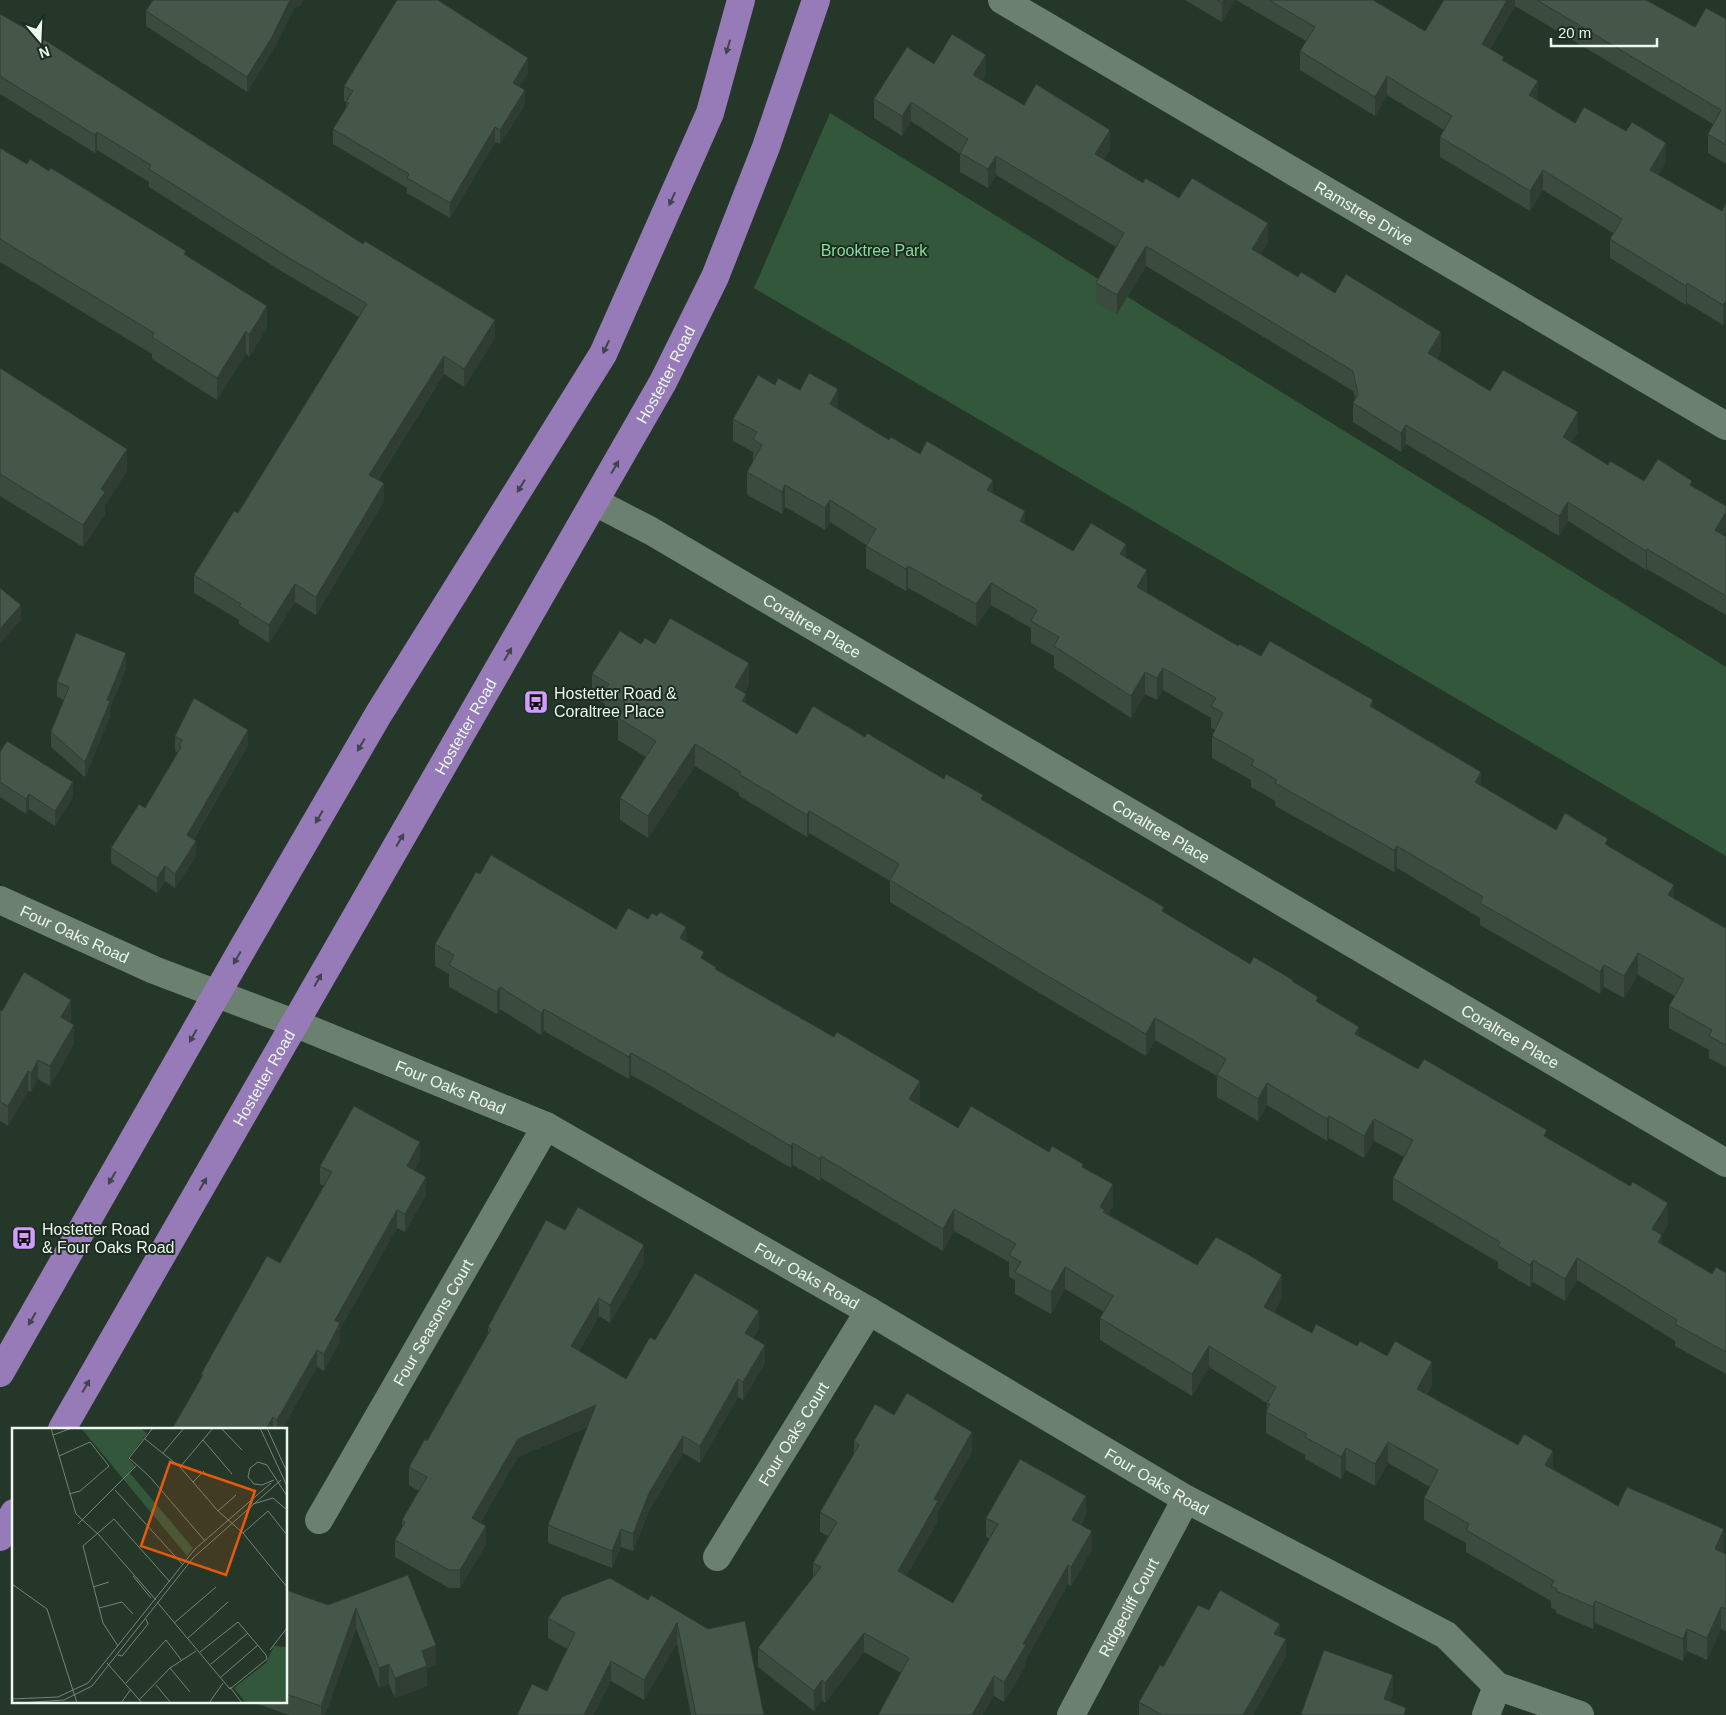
<svg xmlns="http://www.w3.org/2000/svg" width="1726" height="1715" viewBox="0 0 1726 1715" font-family="Helvetica,sans-serif">
<style>
.green{fill:#32573b}
.lines{fill:none;stroke-linecap:round;stroke-linejoin:round}
.minor{stroke:#6c8070;stroke-width:28}
.major{stroke:#977bb9;stroke-width:28}
.wall{fill:#3b4b3e}
.shaded-wall{fill:#303d32}
.building{fill:#455748;stroke:#303d32}
.oneway{fill:#41444d}
.labels{text-anchor:middle;dominant-baseline:central;stroke-width:4;stroke-linejoin:round;paint-order:stroke}
.street-label{font-size:16px;fill:#ecf7ee;stroke:#1c2c1f}
.park-label{font-size:16px;fill:#88db9c;stroke:#1c2c1f}
.poi-label{font-size:16px;fill:#ecf7ee;stroke:#1c2c1f;text-anchor:start}
.inset-road{fill:none;stroke:#758478;stroke-width:1}
.view{fill:#e8590c;fill-opacity:0.15;stroke:#e8590c;stroke-width:2.5}
.inset-edge{fill:none;stroke:#ecf7ee;stroke-width:2.5}
</style>
<rect width="100%" height="100%" fill="#253729"/>
<polygon class="green" points="830,113 1726,667 1726,856 754,288"/>
<g class="lines">
<g class="minor">
<path id="s1" d="M1002,0L1726,426"/>
<path id="s2" d="M595,502L651,531L1726,1163"/>
<path id="s3" d="M0,900L154,970L294,1023L546,1126L869,1311L1186,1499L1446,1635L1497,1686L1580,1715"/>
<path id="s4" d="M319,1520L546,1126"/>
<path id="s5" d="M717,1557L869,1311"/>
<path id="s6" d="M1071,1715L1186,1499"/>
<polyline points="1486,1715 1497,1686"/>
</g>
<g class="major">
<polyline points="0,1373 244,946 378,715 603,354 710,113 741,0"/>
<path id="s7" d="M62,1429L663,382L715,277L766,147L816,0"/>
<polyline points="0,1537 14,1513"/>
</g>
</g>
<g class="wall">
<polygon points="153,0 303,0 300,6 294,8 272,52 247,92 146,26 146,11"/>
<polygon points="1185,0 1235,0 1222,22"/>
<polygon points="1236,0 1373,0 1425,31 1444,0 1646,0 1695,27 1726,19 1726,164 1708,153 1708,134 1713,124 1515,6 1490,49 1504,62 1538,100 1537,101 1575,123 1666,162 1658,175 1722,211 1726,203 1723,325 1687,303 1686,305 1610,258 1610,239 1613,233 1543,190 1530,211 1440,157 1440,137 1444,130 1387,95 1375,116 1300,70 1300,51 1306,41"/>
<polygon points="0,14 495,338 464,387 444,374 378,480 384,501 316,615 295,602 269,643 239,624 239,620 194,593 194,575 238,513 359,317 281,271 149,187 149,182 97,150 95,153 0,94"/>
<polygon points="934,64 986,74 982,80 1024,105 1110,149 1104,159 1143,183 1179,198 1268,242 1260,254 1298,277 1335,293 1441,351 1437,359 1490,391 1578,432 1571,443 1608,465 1644,481 1692,486 1724,535 1726,537 1726,615 1647,569 1646,570 1568,521 1559,536 1406,444 1401,452 1353,422 1353,403 1355,399 1353,391 1146,266 1117,314 1096,302 1096,283 1116,247 996,175 988,188 960,172 960,154 911,121 902,136 874,118 874,99"/>
<polygon points="528,73 519,87 525,105 500,144 495,142 450,218 407,193 407,188 333,144 333,129 346,108 346,102 344,101 344,86"/>
<polygon points="0,148 27,164 186,255 267,328 249,357 246,353 217,400 152,359 152,354 0,262"/>
<polygon points="0,368 127,471 105,505 105,514 83,547 0,496"/>
<polygon points="775,385 800,390 838,410 889,440 920,454 993,493 1025,524 1073,551 1126,558 1147,592 1146,593 1238,646 1373,708 1481,786 1556,830 1608,845 1674,899 1725,928 1726,926 1726,1067 1709,1058 1709,1050 1669,1028 1669,1006 1675,996 1638,975 1624,998 1604,987 1600,994 1480,925 1480,918 1397,868 1394,872 1275,806 1275,801 1251,787 1251,780 1212,758 1212,736 1215,730 1211,728 1211,718 1163,690 1157,700 1145,694 1131,718 1054,668 1054,656 1031,643 1031,628 991,605 976,626 908,588 906,591 866,568 866,545 830,522 825,530 785,507 782,514 747,495 747,472 753,462 753,452 733,441 733,419"/>
<polygon points="641,644 655,644 749,685 744,693 746,704 797,734 865,737 944,779 983,800 1164,913 1250,964 1293,982 1359,1036 1418,1069 1547,1137 1668,1225 1662,1235 1662,1245 1712,1274 1726,1273 1726,1374 1675,1346 1675,1341 1577,1280 1565,1301 1533,1282 1530,1287 1498,1268 1498,1262 1393,1200 1393,1178 1404,1157 1374,1141 1364,1158 1329,1138 1327,1141 1267,1105 1258,1121 1217,1097 1217,1076 1155,1040 1146,1056 1041,994 890,902 890,881 809,833 807,837 739,796 739,793 695,766 648,838 620,820 620,798 646,757 618,740 618,721 605,713 605,704 592,696 592,674"/>
<polygon points="126,668 110,708 110,716 85,777 51,747 51,732 64,700 57,697 57,682"/>
<polygon points="175,736 248,745 194,839 196,856 175,888 165,881 157,893 111,863 111,848 145,808 178,753 175,751"/>
<polygon points="0,752 73,797 55,826 29,809 26,814 0,797"/>
<polygon points="616,929 686,941 704,960 716,969 920,1103 918,1105 958,1128 1049,1152 1083,1168 1113,1206 1108,1214 1197,1265 1282,1297 1274,1312 1312,1333 1432,1384 1427,1394 1553,1469 1618,1506 1724,1551 1723,1553 1726,1554 1726,1631 1721,1629 1707,1660 1687,1651 1683,1661 1595,1623 1593,1629 1556,1613 1556,1610 1551,1608 1551,1601 1466,1552 1466,1543 1424,1520 1424,1498 1430,1487 1388,1463 1375,1486 1346,1470 1341,1479 1305,1459 1305,1455 1266,1433 1266,1412 1267,1409 1267,1403 1209,1367 1192,1396 1100,1340 1100,1318 1104,1312 1065,1289 1051,1314 1015,1294 1015,1280 1009,1277 1009,1262 954,1231 943,1251 821,1178 820,1181 793,1165 791,1168 658,1090 631,1075 629,1079 544,1031 541,1035 500,1009 497,1014 449,987 449,974 435,966 435,944"/>
<polygon points="0,1010 2,1011 71,1019 70,1022 74,1044 50,1086 38,1079 31,1092 28,1091 8,1126 0,1121"/>
<polygon points="420,1160 414,1170 426,1195 405,1232 397,1228 340,1329 340,1341 324,1371 317,1367 282,1429 172,1429 201,1378 201,1374 280,1263 324,1186 320,1184 320,1166"/>
<polygon points="565,1230 644,1263 610,1323 599,1316 579,1351 626,1379 655,1340 759,1328 753,1338 765,1363 743,1400 738,1397 700,1463 683,1453 649,1511 633,1551 621,1547 612,1568 548,1543 548,1525 588,1427 518,1457 480,1523 486,1544 460,1588 449,1588 395,1557 395,1540 402,1527 402,1520 419,1491 409,1485 409,1467 427,1441 488,1334 488,1327"/>
<polygon points="894,1415 972,1452 938,1511 938,1521 906,1576 953,1603 990,1539 986,1537 986,1518 1086,1515 1081,1525 1092,1550 1071,1586 1068,1584 1026,1659 1026,1665 1004,1702 994,1696 901,1673 864,1652 825,1703 822,1700 814,1711 758,1667 758,1648 813,1577 813,1563 828,1536 820,1532 820,1512 854,1454 854,1441"/>
<polygon points="408,1575 436,1665 427,1668 427,1686 395,1698 389,1684 379,1688 356,1628 325,1715 289,1715 249,1701 286,1701 286,1590 328,1605"/>
<polygon points="651,1595 764,1715 691,1715 677,1643 644,1700 611,1681 567,1649 548,1638 548,1618 648,1600"/>
<polygon points="1209,1610 1280,1636 1286,1656 1253,1715 1139,1715 1139,1702 1163,1667"/>
</g>
<g class="shaded-wall">
<polygon points="290,0 303,0 300,6 294,8 272,52 247,92 247,77"/>
<polygon points="1224,0 1235,0 1222,22 1222,3"/>
<polygon points="1507,0 1515,0 1515,6 1482,64 1482,44"/>
<polygon points="986,55 986,74 973,94 973,75"/>
<polygon points="528,58 528,73 513,98 513,83"/>
<polygon points="1387,76 1387,95 1375,116 1375,97"/>
<polygon points="1538,81 1538,100 1529,115 1529,95"/>
<polygon points="525,90 525,105 500,144 500,130"/>
<polygon points="911,102 911,121 902,136 902,116"/>
<polygon points="495,127 495,142 450,218 450,203"/>
<polygon points="1110,130 1110,149 1095,173 1095,154"/>
<polygon points="97,132 97,150 95,153 95,135"/>
<polygon points="1666,143 1666,162 1650,189 1650,170"/>
<polygon points="996,156 996,175 988,188 988,169"/>
<polygon points="1543,170 1543,190 1530,211 1530,191"/>
<polygon points="1268,223 1268,242 1252,268 1252,249"/>
<polygon points="1146,246 1146,266 1117,314 1117,295"/>
<polygon points="1687,283 1687,303 1686,305 1686,286"/>
<polygon points="1726,300 1726,319 1723,325 1723,305"/>
<polygon points="267,306 267,328 249,357 249,335"/>
<polygon points="495,320 495,338 464,387 464,369"/>
<polygon points="246,331 246,353 217,400 217,378"/>
<polygon points="1441,332 1441,351 1428,373 1428,353"/>
<polygon points="444,356 444,374 369,493 369,475"/>
<polygon points="838,389 838,411 830,404"/>
<polygon points="1578,412 1578,432 1563,457 1563,437"/>
<polygon points="1406,425 1406,444 1401,452 1401,433"/>
<polygon points="127,449 127,471 105,505 105,514 83,547 83,525 101,489"/>
<polygon points="993,480 993,502 987,490"/>
<polygon points="384,483 384,501 316,615 316,597"/>
<polygon points="785,485 785,507 782,514 782,492"/>
<polygon points="830,500 830,522 825,530 825,508"/>
<polygon points="1568,502 1568,521 1559,536 1559,516"/>
<polygon points="1025,511 1025,534 1020,521"/>
<polygon points="1726,512 1726,531 1715,550 1715,530"/>
<polygon points="1126,544 1126,566 1120,554"/>
<polygon points="1647,549 1647,569 1646,570 1646,551"/>
<polygon points="908,566 908,588 906,591 906,569"/>
<polygon points="1147,570 1147,592 1137,610 1137,587"/>
<polygon points="991,583 991,605 976,626 976,604"/>
<polygon points="295,584 295,602 269,643 269,625"/>
<polygon points="21,605 21,620 0,644 0,629"/>
<polygon points="126,653 126,668 110,708 110,716 85,777 85,762 107,700"/>
<polygon points="749,663 749,685 735,709 735,687"/>
<polygon points="1163,668 1163,690 1157,700 1157,678"/>
<polygon points="1145,672 1145,694 1131,718 1131,696"/>
<polygon points="746,694 746,716 742,701"/>
<polygon points="1373,700 1373,723 1370,706"/>
<polygon points="248,730 248,745 187,850 187,835"/>
<polygon points="695,744 695,766 648,838 648,816"/>
<polygon points="1481,772 1481,794 1475,782"/>
<polygon points="73,782 73,797 55,826 55,811"/>
<polygon points="29,794 29,809 26,814 26,799"/>
<polygon points="809,811 809,833 807,837 807,815"/>
<polygon points="196,841 196,856 175,888 175,874"/>
<polygon points="1397,846 1397,868 1394,872 1394,850"/>
<polygon points="165,866 165,881 157,893 157,878"/>
<polygon points="1674,885 1674,907 1668,895"/>
<polygon points="686,927 686,949 680,938"/>
<polygon points="1638,953 1638,975 1624,998 1624,976"/>
<polygon points="1604,965 1604,987 1600,994 1600,972"/>
<polygon points="500,987 500,1009 497,1014 497,992"/>
<polygon points="71,1000 71,1019 61,1036 61,1017"/>
<polygon points="544,1009 544,1031 541,1035 541,1013"/>
<polygon points="1155,1018 1155,1040 1146,1056 1146,1034"/>
<polygon points="74,1025 74,1044 50,1086 50,1066"/>
<polygon points="1359,1027 1359,1049 1355,1034"/>
<polygon points="631,1053 631,1075 629,1079 629,1057"/>
<polygon points="38,1060 38,1079 31,1092 31,1073"/>
<polygon points="28,1071 28,1091 8,1126 8,1106"/>
<polygon points="920,1081 920,1103 909,1121 909,1099"/>
<polygon points="1267,1083 1267,1105 1258,1121 1258,1099"/>
<polygon points="1329,1116 1329,1138 1327,1141 1327,1119"/>
<polygon points="1374,1119 1374,1141 1364,1158 1364,1136"/>
<polygon points="420,1142 420,1160 407,1184 407,1166"/>
<polygon points="793,1143 793,1165 791,1168 791,1146"/>
<polygon points="821,1156 821,1178 820,1181 820,1159"/>
<polygon points="426,1177 426,1195 405,1232 405,1214"/>
<polygon points="1113,1184 1113,1206 1105,1220 1100,1207"/>
<polygon points="1668,1203 1668,1225 1652,1251 1652,1229"/>
<polygon points="954,1209 954,1231 943,1251 943,1229"/>
<polygon points="397,1210 397,1228 340,1329 340,1341 324,1371 324,1354 335,1320"/>
<polygon points="1662,1235 1662,1257 1658,1242"/>
<polygon points="644,1245 644,1263 610,1323 610,1305"/>
<polygon points="1577,1258 1577,1280 1565,1301 1565,1279"/>
<polygon points="1533,1260 1533,1282 1530,1287 1530,1265"/>
<polygon points="1065,1267 1065,1289 1051,1314 1051,1292"/>
<polygon points="1282,1275 1282,1297 1264,1328 1264,1307"/>
<polygon points="599,1298 599,1316 571,1364 571,1346"/>
<polygon points="759,1311 759,1328 745,1351 745,1333"/>
<polygon points="765,1345 765,1363 743,1400 743,1382"/>
<polygon points="1209,1346 1209,1367 1192,1396 1192,1374"/>
<polygon points="317,1350 317,1367 282,1429 277,1429 277,1420"/>
<polygon points="1432,1362 1432,1384 1417,1410 1417,1389"/>
<polygon points="738,1379 738,1397 700,1463 700,1446"/>
<polygon points="596,1405 596,1423 518,1457 472,1536 472,1518 518,1439"/>
<polygon points="273,1417 273,1429 266,1429"/>
<polygon points="972,1432 972,1452 938,1511 938,1521 898,1591 898,1571 934,1499"/>
<polygon points="683,1436 683,1453 649,1511 633,1551 633,1534 649,1493"/>
<polygon points="1388,1442 1388,1463 1375,1486 1375,1464"/>
<polygon points="1346,1448 1346,1470 1341,1479 1341,1457"/>
<polygon points="1553,1451 1553,1472 1545,1465"/>
<polygon points="1086,1496 1086,1515 1072,1539 1072,1520"/>
<polygon points="486,1526 486,1544 460,1588 460,1570"/>
<polygon points="621,1529 621,1547 612,1568 612,1551"/>
<polygon points="1724,1529 1724,1551 1715,1571 1715,1549"/>
<polygon points="1092,1531 1092,1550 1071,1586 1071,1567"/>
<polygon points="1068,1565 1068,1584 1026,1659 1026,1665 1004,1702 1004,1682 1023,1644"/>
<polygon points="1595,1601 1595,1623 1593,1629 1593,1607"/>
<polygon points="1721,1607 1721,1629 1707,1660 1707,1638"/>
<polygon points="356,1608 356,1628 325,1715 321,1715 321,1706"/>
<polygon points="677,1623 677,1643 644,1700 644,1680"/>
<polygon points="1280,1624 1280,1641 1274,1634"/>
<polygon points="1687,1629 1687,1651 1683,1661 1683,1639"/>
<polygon points="864,1633 864,1652 825,1703 825,1683"/>
<polygon points="1286,1639 1286,1656 1253,1715 1243,1715"/>
<polygon points="436,1645 436,1665 427,1668 427,1686 395,1698 395,1678 422,1651"/>
<polygon points="611,1661 611,1681 594,1715 584,1715"/>
<polygon points="389,1664 389,1684 379,1688 379,1668"/>
<polygon points="1393,1675 1393,1695 1386,1715 1384,1699"/>
<polygon points="994,1676 994,1696 983,1715 972,1715"/>
<polygon points="822,1680 822,1700 814,1711 814,1691"/>
</g>
<g class="building">
<polygon points="153,0 290,0 272,37 247,77 146,11"/>
<polygon points="397,0 438,0 528,58 513,83 525,90 500,130 495,127 450,203 407,178 409,174 333,129 349,103 346,102 353,91 344,86"/>
<polygon points="1217,0 1224,0 1222,3"/>
<polygon points="1269,0 1373,0 1425,31 1444,0 1507,0 1482,44 1504,57 1502,60 1538,81 1529,95 1575,123 1584,107 1626,131 1632,122 1666,143 1650,170 1722,211 1726,203 1726,300 1723,305 1687,283 1686,286 1610,239 1622,219 1543,170 1530,191 1440,137 1452,116 1434,105 1387,76 1375,97 1300,51 1315,27"/>
<polygon points="1537,0 1646,0 1695,27 1706,8 1726,19 1726,145 1708,134 1721,110"/>
<polygon points="0,14 37,35 363,244 365,241 495,320 464,369 444,356 369,475 384,483 316,597 295,584 269,625 239,606 241,604 194,575 234,511 238,513 367,304 281,253 149,169 151,165 97,132 95,135 0,76"/>
<polygon points="952,34 986,55 973,75 1024,105 1036,84 1110,130 1095,154 1143,183 1145,178 1179,198 1192,178 1268,223 1252,249 1298,277 1301,272 1335,293 1346,274 1441,332 1428,353 1490,391 1503,370 1578,412 1563,437 1608,465 1610,461 1644,481 1658,459 1692,481 1690,485 1726,506 1726,512 1715,530 1726,537 1726,596 1647,549 1646,551 1568,502 1559,516 1406,425 1401,433 1353,403 1358,394 1353,371 1146,246 1117,295 1096,283 1124,233 996,156 988,169 960,153 968,139 911,102 902,116 874,99 907,47 934,64"/>
<polygon points="0,148 27,164 30,159 49,171 51,168 186,251 184,254 267,306 249,335 246,331 217,378 152,337 154,333 0,239"/>
<polygon points="0,368 127,449 101,489 105,492 83,525 0,474"/>
<polygon points="809,373 838,389 830,404 889,440 891,437 920,454 927,441 993,480 987,490 1025,511 1020,521 1073,551 1091,523 1126,544 1120,554 1147,570 1137,587 1238,646 1239,644 1261,656 1270,641 1373,700 1370,706 1481,772 1475,782 1556,830 1565,813 1608,839 1605,844 1674,885 1668,895 1725,928 1726,926 1726,1045 1709,1036 1712,1030 1669,1006 1684,979 1638,953 1624,976 1604,965 1600,972 1480,903 1483,897 1397,846 1394,850 1275,783 1277,780 1251,765 1254,760 1212,736 1223,713 1211,706 1216,698 1163,668 1157,678 1145,672 1131,696 1054,646 1059,637 1031,621 1037,610 991,583 976,604 908,566 906,569 866,546 876,529 830,500 825,508 785,485 782,492 747,472 762,445 753,439 757,432 733,419 758,375 775,385 778,378 800,390"/>
<polygon points="0,588 21,605 0,629"/>
<polygon points="670,618 749,663 735,687 746,694 742,701 797,734 813,706 865,737 867,733 944,779 946,774 983,795 981,799 1164,907 1162,911 1250,964 1254,957 1293,980 1292,981 1318,997 1316,1001 1359,1027 1355,1034 1418,1069 1424,1059 1547,1130 1544,1136 1630,1186 1633,1182 1668,1203 1652,1229 1662,1235 1658,1242 1712,1274 1716,1267 1726,1273 1726,1352 1675,1324 1677,1320 1577,1258 1565,1279 1533,1260 1530,1265 1498,1246 1500,1242 1393,1178 1413,1140 1374,1119 1364,1136 1329,1116 1327,1119 1267,1083 1258,1099 1217,1075 1226,1059 1155,1018 1146,1034 1041,972 890,880 899,864 809,811 807,815 739,774 741,772 695,744 648,816 620,798 656,741 618,718 627,704 605,690 609,684 592,674 620,631 641,644 645,638 655,644"/>
<polygon points="76,633 126,653 107,700 110,701 85,762 51,732 69,687 57,682"/>
<polygon points="194,698 248,730 187,835 196,841 175,874 165,866 157,878 111,848 139,804 145,808 181,747 179,746 182,740 175,736"/>
<polygon points="7,741 73,782 55,811 29,794 26,799 0,782 0,752"/>
<polygon points="491,855 616,929 628,908 648,919 652,913 657,916 660,912 686,927 680,938 704,952 701,958 716,967 715,969 834,1037 837,1032 920,1081 909,1099 958,1128 971,1106 1049,1152 1052,1146 1083,1164 1082,1167 1113,1184 1100,1207 1105,1210 1103,1212 1197,1265 1216,1237 1249,1255 1282,1275 1264,1307 1312,1333 1316,1324 1357,1346 1360,1341 1387,1356 1395,1341 1432,1362 1417,1389 1518,1445 1524,1434 1553,1451 1545,1465 1618,1506 1627,1487 1724,1529 1715,1549 1726,1554 1726,1609 1721,1607 1707,1638 1687,1629 1683,1639 1595,1601 1593,1607 1556,1591 1557,1589 1551,1586 1554,1581 1466,1530 1469,1524 1424,1498 1438,1470 1388,1442 1375,1464 1346,1448 1341,1457 1305,1437 1307,1434 1266,1412 1270,1404 1267,1403 1276,1387 1209,1346 1192,1374 1100,1318 1113,1296 1065,1267 1051,1292 1015,1272 1021,1262 1009,1255 1016,1244 954,1209 943,1229 821,1156 820,1159 793,1143 791,1146 658,1068 631,1053 629,1057 544,1009 541,1013 500,987 497,992 449,965 454,955 435,944 476,872 480,874"/>
<polygon points="24,972 71,1000 61,1017 74,1025 50,1066 38,1060 31,1073 28,1071 8,1106 0,1102 0,1010 2,1011"/>
<polygon points="354,1106 420,1142 407,1166 426,1177 405,1214 397,1210 335,1320 340,1323 324,1354 317,1350 277,1420 273,1417 266,1429 172,1429 203,1375 201,1374 267,1256 280,1263 332,1172 320,1166"/>
<polygon points="578,1207 644,1245 610,1305 599,1298 571,1346 626,1379 650,1337 655,1340 695,1273 759,1311 745,1333 765,1345 743,1382 738,1379 700,1446 683,1436 649,1493 633,1534 621,1529 612,1551 548,1525 596,1405 518,1439 472,1518 486,1526 460,1570 449,1570 395,1540 405,1522 402,1520 427,1477 409,1467 425,1439 427,1441 491,1329 488,1327 546,1220 565,1230"/>
<polygon points="907,1393 972,1432 934,1499 938,1501 898,1571 953,1603 998,1524 986,1518 1020,1459 1086,1496 1072,1520 1092,1531 1071,1567 1068,1565 1023,1644 1026,1645 1004,1682 994,1676 972,1715 878,1715 909,1658 864,1633 825,1683 822,1680 814,1691 758,1648 821,1567 813,1563 837,1522 820,1512 859,1445 854,1441 875,1404 894,1415"/>
<polygon points="408,1575 436,1645 422,1651 427,1666 395,1678 389,1664 379,1668 356,1608 321,1706 286,1694 286,1590 328,1605"/>
<polygon points="610,1578 648,1600 651,1595 708,1629 745,1621 764,1715 696,1715 677,1623 644,1680 611,1661 584,1715 517,1715 532,1684 547,1691 575,1633 548,1618 562,1597"/>
<polygon points="1220,1590 1280,1624 1274,1634 1286,1639 1243,1715 1162,1715 1139,1702 1160,1665 1163,1667 1198,1605 1209,1610"/>
<polygon points="1324,1650 1393,1675 1384,1699 1406,1708 1404,1715 1303,1715 1301,1714"/>
</g>
<defs><path id="oneway-solid" d="M-6-.8H1V-3.2L6.5 0L1 3.2V.8H-6Z" transform="scale(1.25)"/></defs>
<g class="oneway">
<use href="#oneway-solid" transform="translate(728 47) rotate(106)"/>
<use href="#oneway-solid" transform="translate(672 199) rotate(114)"/>
<use href="#oneway-solid" transform="translate(606 347) rotate(115)"/>
<use href="#oneway-solid" transform="translate(615 467) rotate(-60)"/>
<use href="#oneway-solid" transform="translate(521 486) rotate(122)"/>
<use href="#oneway-solid" transform="translate(508 654) rotate(-60)"/>
<use href="#oneway-solid" transform="translate(361 745) rotate(120)"/>
<use href="#oneway-solid" transform="translate(319 817) rotate(120)"/>
<use href="#oneway-solid" transform="translate(400 840) rotate(-60)"/>
<use href="#oneway-solid" transform="translate(237 958) rotate(120)"/>
<use href="#oneway-solid" transform="translate(318 980) rotate(-61)"/>
<use href="#oneway-solid" transform="translate(193 1036) rotate(119)"/>
<use href="#oneway-solid" transform="translate(112 1178) rotate(120)"/>
<use href="#oneway-solid" transform="translate(203 1184) rotate(-60)"/>
<use href="#oneway-solid" transform="translate(32 1319) rotate(120)"/>
<use href="#oneway-solid" transform="translate(86 1386) rotate(-60)"/>
</g>
<defs>
<symbol id="bus-square" viewBox="-11 -11 22 22"><rect x="-9" y="-9" width="18" height="18" rx="4" fill="#d09dff" stroke="#1c2c1f"/><path d="M-5-6H5V4H4V6H2V4H-2V6H-4V4H-5ZM-3.5-4V0h7V-4ZM-3.5 1.2v1.5H-2V1.2ZM2 1.2v1.5H3.5V1.2Z" fill="#111"/></symbol>
</defs>
<g fill-rule="evenodd">
<use href="#bus-square" x="522" y="688" width="28" height="28"/>
<use href="#bus-square" x="10" y="1224" width="28" height="28"/>
</g>
<g class="labels">
<g class="street-label">
<text stroke="none"><textPath href="#s1" startOffset="420">Ramstree Drive</textPath></text>
<text stroke="none"><textPath href="#s7" startOffset="1215">Hostetter Road</textPath></text>
<text stroke="none"><textPath href="#s2" startOffset="250">Coraltree Place</textPath></text>
<text stroke="none"><textPath href="#s7" startOffset="810">Hostetter Road</textPath></text>
<text stroke="none"><textPath href="#s2" startOffset="655">Coraltree Place</textPath></text>
<text stroke="none"><textPath href="#s3" startOffset="82">Four Oaks Road</textPath></text>
<text stroke="none"><textPath href="#s2" startOffset="1060">Coraltree Place</textPath></text>
<text stroke="none"><textPath href="#s7" startOffset="405">Hostetter Road</textPath></text>
<text stroke="none"><textPath href="#s3" startOffset="488">Four Oaks Road</textPath></text>
<text stroke="none"><textPath href="#s3" startOffset="892">Four Oaks Road</textPath></text>
<text stroke="none"><textPath href="#s4" startOffset="228">Four Seasons Court</textPath></text>
<text stroke="none"><textPath href="#s5" startOffset="145">Four Oaks Court</textPath></text>
<text stroke="none"><textPath href="#s3" startOffset="1298">Four Oaks Road</textPath></text>
<text stroke="none"><textPath href="#s6" startOffset="122">Ridgecliff Court</textPath></text>
</g>
<g class="park-label">
<text x="874" y="250">Brooktree Park</text>
</g>
<g class="poi-label">
<text x="554" y="693">Hostetter Road &amp;<tspan x="554" dy="18">Coraltree Place</tspan></text>
<text x="42" y="1229">Hostetter Road<tspan x="42" dy="18">&amp; Four Oaks Road</tspan></text>
</g>
</g>
<g transform="translate(12 1428)">
<rect width="275" height="275" fill="#253729"/>
<path d="M69,0H129L135,6L116,30L123,38L117,44L181,120L175,128ZM262,218L275,219V275H234L222,260L254,235Z" fill="#32573b"/>
<path class="inset-road" d="M39,0L64,86L87,107L144,172M141,0L117,30L137,48L193,113M209,0L230,22M248,0L275,58M255,0L275,44M41,7L60,0M133,11L168,39L206,83L231,105L275,159M191,12L220,46M151,25L172,0M47,28L78,14L97,38L68,63L57,66M168,39L201,0M262,52L250,57L242,56L236,49L238,40L246,34L255,37L275,68M181,54L192,43M103,62L171,137M241,76L261,70L275,82M206,83L224,67M66,96L124,38M231,105L256,83L275,107M121,148L139,170M0,156L35,181L65,275M81,159L97,154M145,174L218,261M87,180L110,174L121,186M162,195L204,159M175,211L216,174M106,218L91,195L71,118L102,91L158,154M258,222L275,200M188,224L226,194L254,227L255,231L218,261M106,227L110,228L136,196L134,191M95,235L130,275M199,236L236,205M158,240L178,264M209,249L246,217M114,255L154,212L170,233M144,257L159,275M218,259L230,275M0,271L46,269L76,255L183,121L259,55M127,272L158,240L184,223M8,275L52,272L80,258L181,130L269,52M109,275L119,261M197,275L211,255"/>
<path class="view" d="M158,34L243,63L214,147L129,118Z"/>
<rect width="275" height="275" class="inset-edge"/>
</g>
<g transform="translate(40 40) rotate(161)" stroke="#1c2c1f" stroke-width="4" paint-order="stroke">
<path d="M0-4L9 19L0 12L-9 19Z" fill="#ecf7ee"/>
<text y="-8" font-size="14" font-weight="bold" text-anchor="middle" fill="#ecf7ee">N</text>
</g>
<path d="M1551 38v8h106v-8" fill="none" stroke="#ecf7ee" stroke-width="2.5"/>
<text x="1558" y="38" font-size="15" fill="#ecf7ee" stroke="#1c2c1f" stroke-width="4" paint-order="stroke">20 m</text>
</svg>
